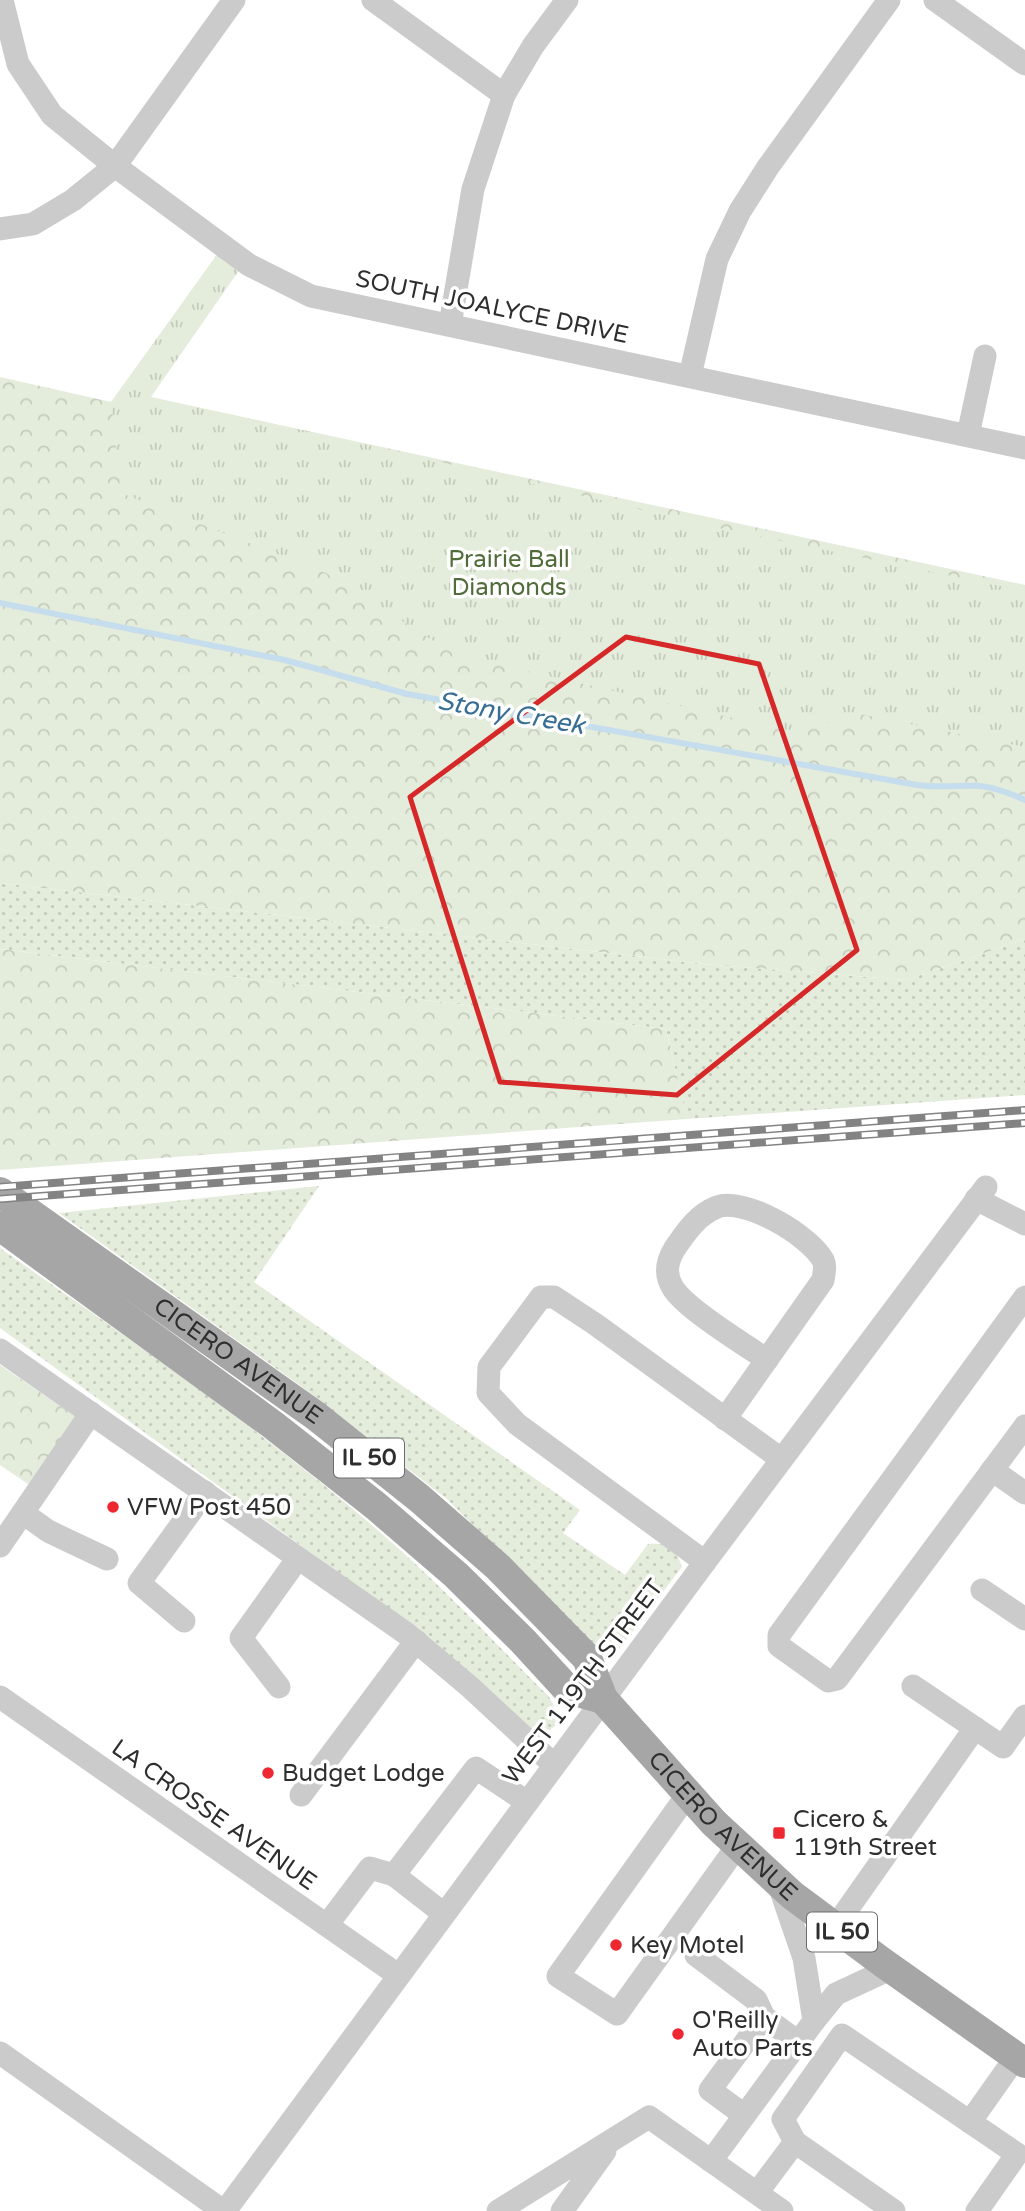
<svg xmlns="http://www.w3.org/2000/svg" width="1025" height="2211" viewBox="0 0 1025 2211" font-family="'Varela Round',sans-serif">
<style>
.grass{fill:url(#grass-dots)}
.forest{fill:url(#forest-crowns)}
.park{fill:url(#park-tufts)}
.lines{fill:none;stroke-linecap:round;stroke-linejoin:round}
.stream{stroke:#c6dded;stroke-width:6}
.minor{stroke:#cbcbcb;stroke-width:23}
.major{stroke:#a6a6a6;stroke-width:30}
.rail-casing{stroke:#838383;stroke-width:8}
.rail{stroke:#fff;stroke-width:5;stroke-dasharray:16;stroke-linecap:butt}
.marked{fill:none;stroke:#d62828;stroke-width:5;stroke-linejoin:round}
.poi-dot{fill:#ee2831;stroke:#fff;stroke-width:2.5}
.labels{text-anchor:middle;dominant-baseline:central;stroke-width:7;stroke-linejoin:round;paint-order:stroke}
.shield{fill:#fff;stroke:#6d6d6d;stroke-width:2}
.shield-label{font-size:23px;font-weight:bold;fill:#2e2e2e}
.street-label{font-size:24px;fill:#2e2e2e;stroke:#fff}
.park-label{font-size:24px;fill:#506c39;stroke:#fff}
.poi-label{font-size:24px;fill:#2e2e2e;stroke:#fff;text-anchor:start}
.water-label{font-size:26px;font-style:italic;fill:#386e94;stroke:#fff}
</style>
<defs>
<pattern id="grass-dots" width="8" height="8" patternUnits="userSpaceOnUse" patternTransform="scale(1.75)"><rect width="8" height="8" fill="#e4ecdb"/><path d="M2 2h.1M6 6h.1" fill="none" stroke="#c4cbbc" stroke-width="1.8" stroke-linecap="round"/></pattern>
<pattern id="forest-crowns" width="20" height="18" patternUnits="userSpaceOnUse" patternTransform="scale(1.75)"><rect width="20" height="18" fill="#e4ecdb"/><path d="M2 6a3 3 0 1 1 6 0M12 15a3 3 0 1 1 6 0" fill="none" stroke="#c4cbbc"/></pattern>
<pattern id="park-tufts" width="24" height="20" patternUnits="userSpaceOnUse" patternTransform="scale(1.75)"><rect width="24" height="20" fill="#e4ecdb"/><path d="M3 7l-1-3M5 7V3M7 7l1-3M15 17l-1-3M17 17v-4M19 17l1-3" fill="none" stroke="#c4cbbc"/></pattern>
</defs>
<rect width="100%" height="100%" fill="#fff"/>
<g class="grass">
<polygon points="0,883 704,964 906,980 1025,939 1025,1095 687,1119 666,1029 0,949"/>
<path d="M319,1186L254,1282L580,1510L563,1533L625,1575L648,1544C668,1542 676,1548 682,1567L616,1653H600L447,1499L298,1384L59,1213Z"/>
<path d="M0,1248C130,1340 262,1429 382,1534C441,1585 494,1642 549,1697L556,1710L555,1726L546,1733L533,1734L372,1597L0,1328Z"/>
</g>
<g class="forest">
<polygon points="0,377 111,402 191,406 1025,585 1025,939 906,980 704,964 0,883"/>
<polygon points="0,949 666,1029 687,1119 0,1170"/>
<polygon points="0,1365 78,1418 31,1486 0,1465"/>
</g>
<polygon class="park" points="218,253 240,269 151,397 356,442 714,527 1025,591 1025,747 860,714 795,732 456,655 326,573 121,493 111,402"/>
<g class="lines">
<path class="stream" d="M0,603L285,660L407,694L917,785C939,788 960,785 981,786C997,788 1011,794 1025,800"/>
<g class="minor">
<polyline points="2,0 18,64 52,115 115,166 234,0"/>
<polyline points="373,0 504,95"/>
<polyline points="935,0 1025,64"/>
<polyline points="0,229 33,224 73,200 115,166 249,265 311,296 1025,448"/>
<polyline points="450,325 473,189 504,95 533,46 567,0"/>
<polyline points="690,376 717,259 740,211 768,167 889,0"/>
<polyline points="968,435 985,356"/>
<polyline points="976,1199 1025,1224"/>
<polyline points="1025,1297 779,1635 779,1646 828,1681 837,1679 1025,1426"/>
<polyline points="0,1350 407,1634 470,1687 554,1765"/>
<path d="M725,1419L823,1280C824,1273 826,1266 823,1260C809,1235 745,1197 717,1207C697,1215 686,1232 675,1248C667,1261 664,1274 673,1288C686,1309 744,1344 767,1360"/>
<polyline points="992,1470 1025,1493"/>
<polyline points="23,1513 48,1531 107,1559"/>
<polyline points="0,1546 91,1413"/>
<polyline points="705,1562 517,1424 488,1393 489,1367 541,1297 554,1297 595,1324 781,1459"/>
<polyline points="982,1590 1025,1619"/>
<polyline points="184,1621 139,1583 205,1492"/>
<polyline points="913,1686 1003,1747 1025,1716"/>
<polyline points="279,1687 241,1638 298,1558"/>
<polyline points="0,1697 398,1975"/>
<polyline points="688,1794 558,1976 617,2014 738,1845"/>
<polyline points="301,1795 416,1641"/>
<polyline points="778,1882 804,1958 814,2021"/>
<polyline points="444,1914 394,1875 476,1768 527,1802"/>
<polyline points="327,1925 370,1868 394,1875"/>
<polyline points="835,1927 975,1728"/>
<polyline points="696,1955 756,2000 764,2017 798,2042"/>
<polyline points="0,2053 223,2211"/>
<polyline points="744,2115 710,2090 764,2017"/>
<polyline points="970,2122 1016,2057"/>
<polyline points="795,2142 783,2119 842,2035 1017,2154 977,2211"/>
<polyline points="711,2161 814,2021 836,1994 892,1968"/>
<polyline points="757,2193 795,2142 894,2211"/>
<polyline points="225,2211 705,1562 986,1187"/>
<polyline points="498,2211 649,2117 782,2211"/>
<polyline points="562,2211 605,2151"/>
</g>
<g class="major">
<path id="s1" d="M0,1192L316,1416L419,1498L498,1567L587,1658L603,1699L714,1823L792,1895L882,1962L1025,2063"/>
<polyline points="0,1226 273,1425 376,1506 456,1575 523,1641 567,1689 603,1699"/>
</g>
<defs>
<g id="rail">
<polyline points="0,1187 1025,1110"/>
<polyline points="0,1199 1025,1123"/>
</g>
</defs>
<use href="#rail" class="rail-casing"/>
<use href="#rail" class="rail"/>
</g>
<path class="marked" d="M626,637L759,664L857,950L677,1095L500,1082L410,797Z"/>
<g class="poi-dot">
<circle cx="113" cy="1507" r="7"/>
<circle cx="268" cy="1773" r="7"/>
<rect x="772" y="1826" width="14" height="14" rx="3.5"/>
<circle cx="616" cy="1945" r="7"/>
<circle cx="678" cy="2034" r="7"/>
</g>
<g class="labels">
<g class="shield">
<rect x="334" y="1438.5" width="70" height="39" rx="5"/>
<rect x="807" y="1912.5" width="70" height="39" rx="5"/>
</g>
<g class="shield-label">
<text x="369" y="1458">IL 50</text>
<text x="842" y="1932">IL 50</text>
</g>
<g class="street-label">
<text transform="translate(492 307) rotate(12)">SOUTH JOALYCE DRIVE</text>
<text stroke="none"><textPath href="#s1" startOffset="292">CICERO AVENUE</textPath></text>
<text transform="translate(583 1682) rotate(-53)">WEST 119TH STREET</text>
<text transform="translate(214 1815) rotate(35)">LA CROSSE AVENUE</text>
<text stroke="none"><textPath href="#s1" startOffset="970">CICERO AVENUE</textPath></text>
</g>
<g class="park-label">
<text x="509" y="559">Prairie Ball<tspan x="509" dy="28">Diamonds</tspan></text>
</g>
<g class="poi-label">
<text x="127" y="1507">VFW Post 450</text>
<text x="282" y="1773">Budget Lodge</text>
<text x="793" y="1819">Cicero &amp;<tspan x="793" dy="28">119th Street</tspan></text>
<text x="630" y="1945">Key Motel</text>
<text x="692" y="2020">O'Reilly<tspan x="692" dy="28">Auto Parts</tspan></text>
</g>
<g class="water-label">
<text transform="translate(511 713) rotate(10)">Stony Creek</text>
</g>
</g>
</svg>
